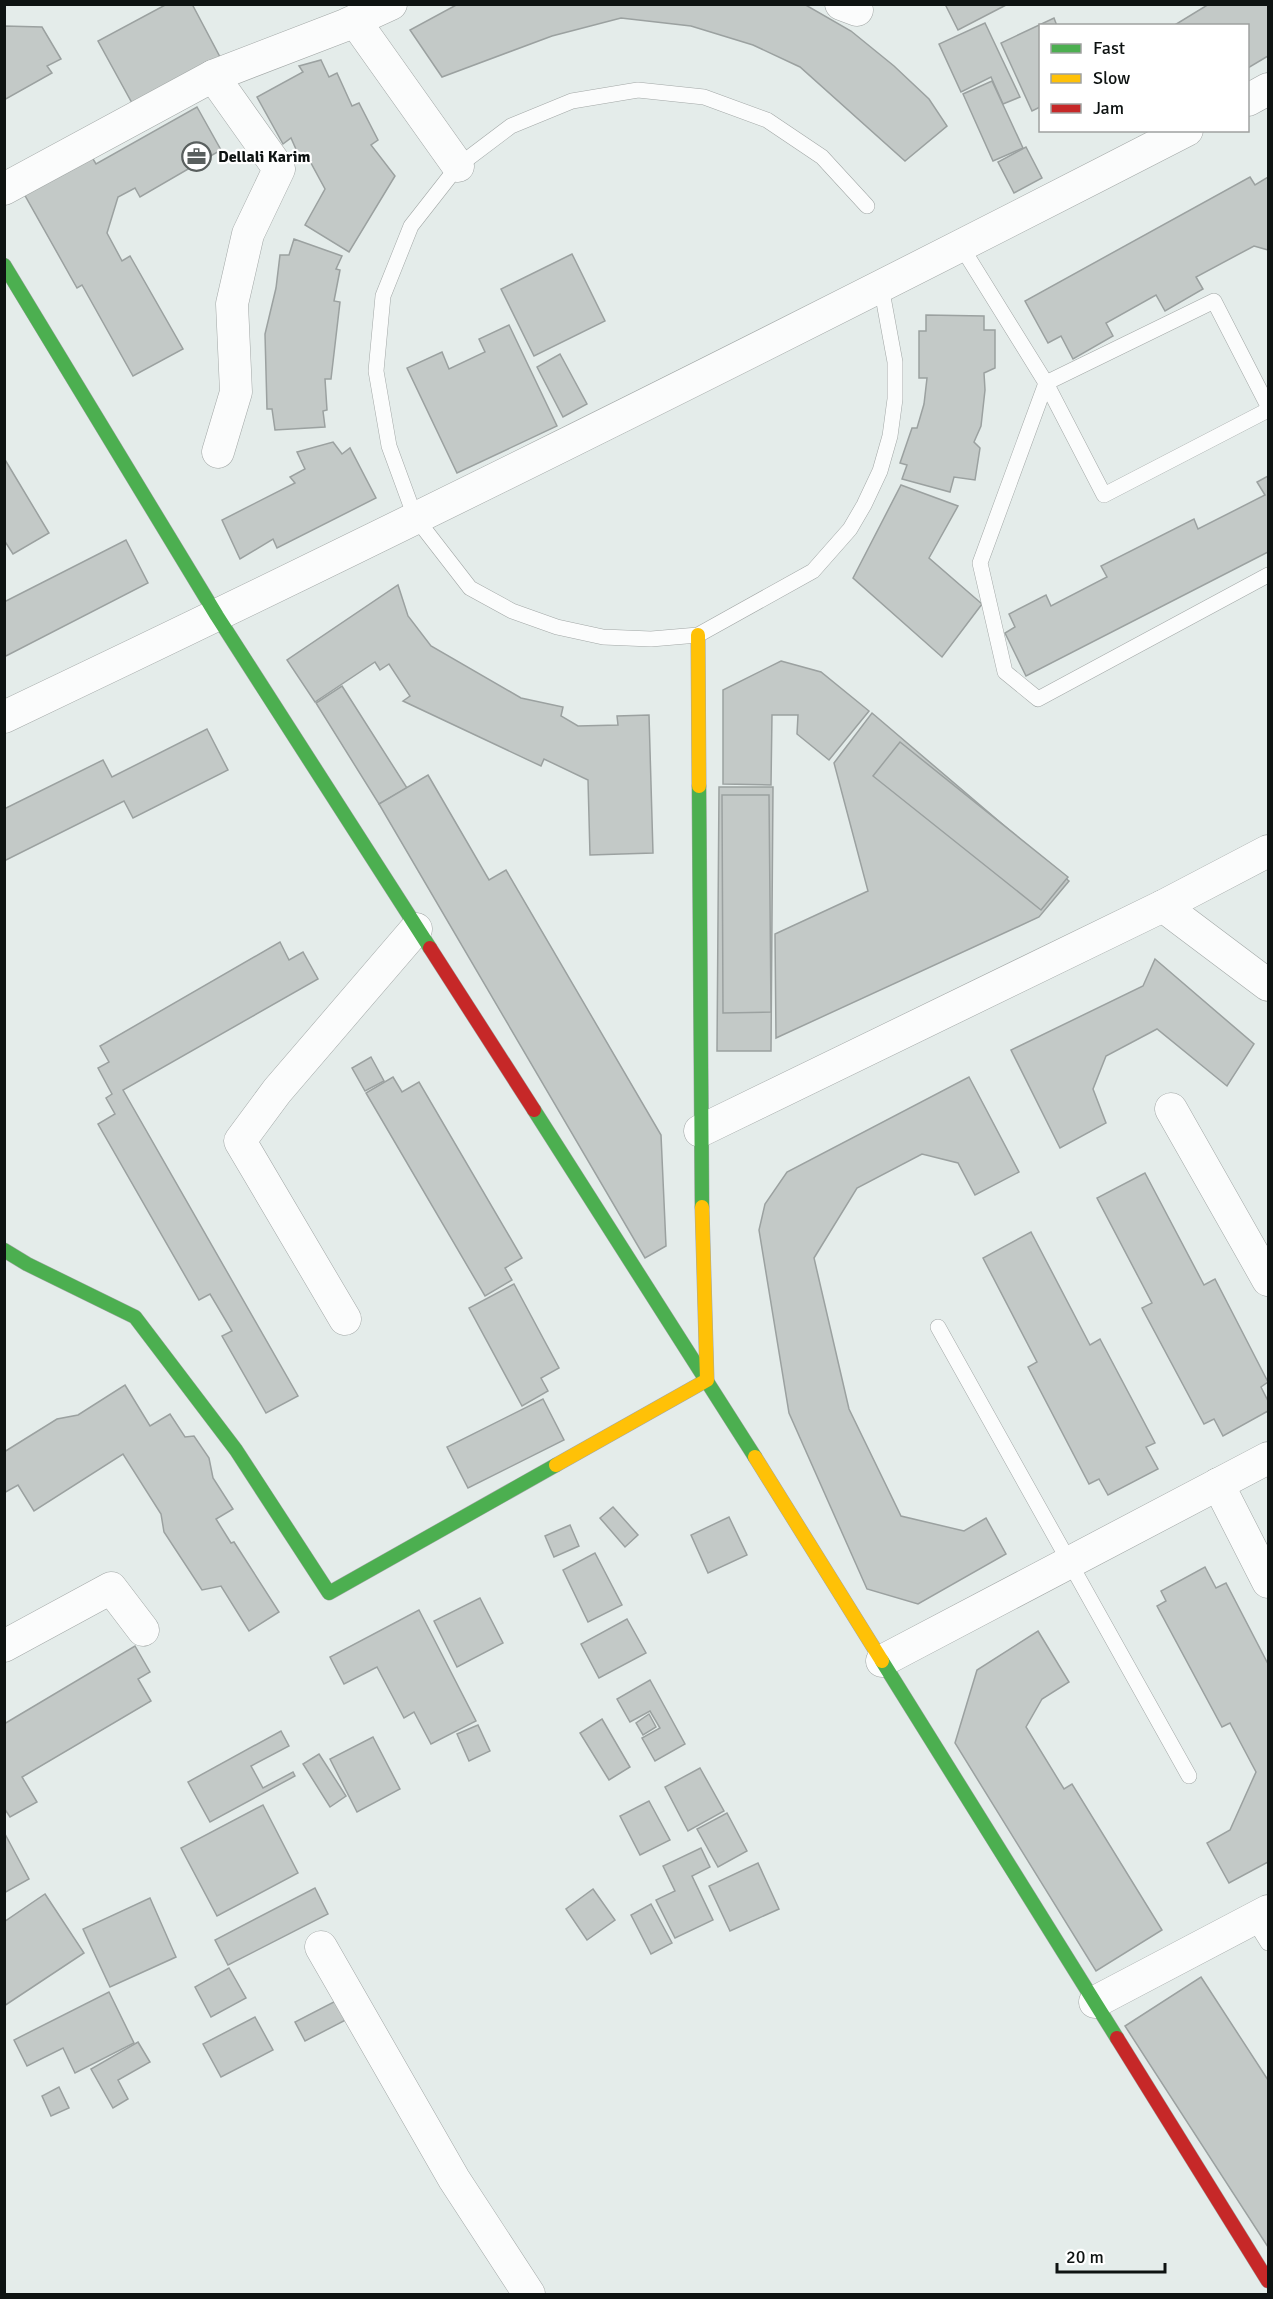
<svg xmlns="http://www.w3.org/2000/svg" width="1273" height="2299" viewBox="0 0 1273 2299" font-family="Signika,sans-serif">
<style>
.building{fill:#c3c9c7;stroke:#9ba1a0;stroke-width:1.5}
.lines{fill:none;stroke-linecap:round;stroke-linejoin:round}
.lane-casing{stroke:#a2a7a6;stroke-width:16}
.street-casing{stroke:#a2a7a6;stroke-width:33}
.fast-casing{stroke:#a2a7a6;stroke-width:15}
.slow-casing{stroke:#a2a7a6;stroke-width:15}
.jam-casing{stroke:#a2a7a6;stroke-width:15}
.lane{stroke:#fbfcfc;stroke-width:15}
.street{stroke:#fbfcfc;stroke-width:32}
.fast{stroke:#4caf50;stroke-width:14}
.slow{stroke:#ffc107;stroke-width:14}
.jam{stroke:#c62828;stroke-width:14}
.labels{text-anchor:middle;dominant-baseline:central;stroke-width:4.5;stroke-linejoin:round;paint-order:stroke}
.poi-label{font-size:16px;font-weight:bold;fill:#0e1312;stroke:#fff;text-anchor:start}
</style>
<rect width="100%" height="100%" fill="#e4ecea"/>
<g class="building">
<polygon points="167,4 192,4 220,57 132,103 98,41"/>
<polygon points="458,4 804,4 851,31 894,66 929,99 947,126 905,161 800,67 753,45 691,26 621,18 552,36 442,77 410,30"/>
<polygon points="945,4 1008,4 958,30"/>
<polygon points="1209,4 1268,4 1268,56 1248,68 1248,26 1173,26"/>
<polygon points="1054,18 1057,26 1040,26 1040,107 1032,111 1001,43"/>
<polygon points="985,23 1020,97 1003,104 991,77 961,92 939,44"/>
<polygon points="4,26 42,27 61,59 47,66 52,73 4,100"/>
<polygon points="321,60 329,77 337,73 352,106 359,103 378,140 371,145 395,176 349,252 305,225 325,189 306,154 299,156 291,138 283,144 257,97 303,72 299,66"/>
<polygon points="992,81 1023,148 993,161 963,94"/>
<polygon points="197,107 221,150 140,197 135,188 118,197 107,233 122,261 130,256 183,349 133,376 82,285 77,288 23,192 90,154 96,164"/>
<polygon points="1026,147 1042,178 1014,193 998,162"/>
<polygon points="1250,177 1255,185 1268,177 1268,250 1254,246 1196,277 1203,289 1165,311 1156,295 1106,323 1113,336 1073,359 1061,336 1048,343 1025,301"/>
<polygon points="294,239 342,256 336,269 340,270 334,301 340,302 331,379 325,379 327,410 323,411 325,427 275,430 272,409 267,409 265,334 276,288 280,255 289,255"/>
<polygon points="572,254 605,321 534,356 501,289"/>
<polygon points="926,315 984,316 984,330 995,330 995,368 984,373 985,390 981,426 974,442 980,448 975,480 954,477 950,492 902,479 907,465 900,463 912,428 917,428 924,404 927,378 919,378 919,331 926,331"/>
<polygon points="509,325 557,426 457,473 407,368 442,352 449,369 485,352 479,339"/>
<polygon points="560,354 587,404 563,417 537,367"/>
<polygon points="333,442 342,454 350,448 376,498 277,548 273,539 240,559 222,520 295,483 290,477 305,469 297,452"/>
<polygon points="4,458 49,533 13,554 4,540"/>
<polygon points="1268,476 1268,552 1026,676 1005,633 1015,627 1009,614 1046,595 1051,606 1107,577 1101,566 1194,519 1198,529 1265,495 1257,482"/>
<polygon points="901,485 958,506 929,558 982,604 942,657 853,578"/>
<polygon points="126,540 148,583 4,657 4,602"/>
<polygon points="398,585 408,616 431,646 521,698 563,707 561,716 578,726 618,725 617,716 649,715 653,853 590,855 588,780 544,759 541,766 403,701 410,696 389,664 380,670 375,662 315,702 287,660"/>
<polygon points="781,661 821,672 869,711 829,760 797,734 798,715 772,715 771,785 723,784 723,690"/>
<polygon points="342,686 407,788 379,804 316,703"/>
<polygon points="872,713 1069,881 1039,917 776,1038 775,934 868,891 834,763"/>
<polygon points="207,729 228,770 133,818 124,801 4,861 4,809 103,760 112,777"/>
<polygon points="900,742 1068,877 1041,910 873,776"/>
<polygon points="428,775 489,880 506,870 661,1135 666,1246 645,1258 379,804"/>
<polygon points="719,787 773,787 771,1051 717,1051"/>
<polygon points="722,795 769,795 771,1012 723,1013"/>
<polygon points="280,942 289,960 303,952 318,979 123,1090 298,1396 266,1413 222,1336 232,1331 210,1294 199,1300 98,1124 115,1114 106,1098 112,1094 98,1068 109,1062 100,1046"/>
<polygon points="1155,959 1254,1044 1227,1086 1157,1029 1106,1056 1093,1089 1106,1123 1060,1148 1011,1050 1143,986"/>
<polygon points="371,1057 384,1081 365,1091 352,1068"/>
<polygon points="393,1077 402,1092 419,1082 522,1258 505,1268 512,1280 485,1296 366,1093"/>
<polygon points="969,1077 1019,1172 975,1195 958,1163 922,1154 857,1188 814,1258 849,1409 901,1516 964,1531 986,1518 1006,1554 918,1604 867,1589 789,1413 759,1230 765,1204 787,1172"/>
<polygon points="1145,1173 1204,1285 1215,1279 1268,1382 1261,1387 1268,1401 1268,1411 1223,1436 1214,1419 1204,1424 1142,1308 1152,1303 1097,1198"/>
<polygon points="1031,1232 1090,1345 1100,1339 1155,1443 1146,1447 1158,1469 1108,1495 1099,1479 1089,1484 1028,1367 1037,1362 983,1258"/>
<polygon points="514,1284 559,1368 541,1378 548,1391 522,1406 469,1308"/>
<polygon points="125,1385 150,1426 170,1414 185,1437 194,1436 209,1458 213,1478 233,1509 216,1519 231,1543 234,1542 279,1612 249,1631 221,1586 202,1590 164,1532 161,1514 123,1454 34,1511 18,1485 4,1493 4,1452 57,1419 78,1415"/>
<polygon points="543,1399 564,1440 468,1488 447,1447"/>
<polygon points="613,1507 638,1535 625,1547 600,1518"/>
<polygon points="729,1517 747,1555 708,1573 691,1535"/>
<polygon points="570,1525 579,1546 554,1557 545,1536"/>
<polygon points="595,1553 622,1605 588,1622 563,1570"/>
<polygon points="1205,1567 1216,1588 1226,1583 1268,1664 1268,1862 1229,1883 1207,1843 1230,1830 1256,1772 1230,1723 1222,1727 1157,1606 1166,1601 1161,1591"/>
<polygon points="480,1598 503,1643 457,1667 434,1621"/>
<polygon points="419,1610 476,1721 431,1744 414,1712 404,1718 377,1667 344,1684 330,1657"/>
<polygon points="627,1619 646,1653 599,1678 581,1644"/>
<polygon points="1038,1631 1069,1682 1042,1699 1026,1727 1064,1789 1072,1784 1162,1930 1096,1971 955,1743 977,1670"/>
<polygon points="135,1646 150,1672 138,1679 151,1701 22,1777 37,1802 10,1817 4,1808 4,1724"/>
<polygon points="650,1680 685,1744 655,1761 642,1738 660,1728 650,1711 630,1722 617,1699"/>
<polygon points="649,1714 656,1727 643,1735 636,1723"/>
<polygon points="602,1719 630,1767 609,1780 580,1733"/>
<polygon points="478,1725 490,1751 469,1761 457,1734"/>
<polygon points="281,1731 289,1746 251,1766 263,1788 293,1772 295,1776 210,1822 188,1782"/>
<polygon points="373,1737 400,1789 357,1812 330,1759"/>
<polygon points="319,1754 346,1796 330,1807 303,1764"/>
<polygon points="700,1768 724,1811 688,1831 665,1787"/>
<polygon points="649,1801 670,1840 640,1855 620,1816"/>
<polygon points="263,1805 298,1873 217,1916 181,1848"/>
<polygon points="727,1813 747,1851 718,1867 697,1829"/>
<polygon points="5,1834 29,1879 4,1893 4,1834"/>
<polygon points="701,1848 710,1867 692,1876 713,1920 675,1938 656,1900 675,1891 663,1866"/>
<polygon points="758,1863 779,1909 730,1931 709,1886"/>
<polygon points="315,1888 328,1914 228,1965 215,1940"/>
<polygon points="593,1889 615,1920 587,1940 566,1909"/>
<polygon points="45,1894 84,1953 4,2006 4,1922"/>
<polygon points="150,1898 176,1957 110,1987 83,1929"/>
<polygon points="651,1904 672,1943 651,1954 631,1915"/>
<polygon points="229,1968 246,1998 211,2017 195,1987"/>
<polygon points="1201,1977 1268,2080 1268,2247 1125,2026"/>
<polygon points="357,1990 367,2009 305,2041 295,2022"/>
<polygon points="109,1992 134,2043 75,2073 63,2048 27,2066 14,2040"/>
<polygon points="255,2017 273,2050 221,2077 203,2044"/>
<polygon points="138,2042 150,2062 118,2080 128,2099 113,2108 91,2069"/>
<polygon points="59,2087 69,2108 51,2116 42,2096"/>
</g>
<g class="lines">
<defs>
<g id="lane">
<polyline points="867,206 822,157 767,120 704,97 638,90 572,101 511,126 458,166 411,226 383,296 376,371 389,446 415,517 470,588 512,611 557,627 603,637 651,639 698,635 813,571 850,529 864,505 880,471 890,436 895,399 895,362 881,286"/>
<polyline points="961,246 1046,383 1104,495 1268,410"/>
<polyline points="1268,406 1214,301 1046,383 980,563 1005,672 1038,699 1268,575"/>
<polyline points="938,1327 1189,1776"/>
<polyline points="1253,1919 1268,1943"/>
</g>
<g id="street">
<polyline points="841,4 857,10"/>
<polyline points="355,21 458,166"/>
<polyline points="213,76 279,169 248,234 232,304 236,392 218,452"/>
<polyline points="1248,100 1268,89"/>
<polyline points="4,189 213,76 343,26 391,4"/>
<path d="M4,717C402,528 796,331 1187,130"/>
<polyline points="1163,906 1268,985"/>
<polyline points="1171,1109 1268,1280"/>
<polyline points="700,1131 1163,906 1268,851"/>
<polyline points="345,1319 240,1141 277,1091 416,929"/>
<polyline points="1218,1484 1268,1582"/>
<polyline points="4,1646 111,1588 143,1630"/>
<polyline points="882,1661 1268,1458"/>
<polyline points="321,1947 454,2179 529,2294"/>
<polyline points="1095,2002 1268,1911"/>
</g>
<g id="fast">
<polyline points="4,265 217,616 430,948"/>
<polyline points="699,786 702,1207"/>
<polyline points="534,1110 755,1457"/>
<polyline points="4,1250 27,1264 135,1317 236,1450 329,1593 556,1465"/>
<polyline points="882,1661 1117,2038"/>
</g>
<g id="slow">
<polyline points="698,635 699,786"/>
<polyline points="755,1457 882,1661"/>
<polyline points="556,1465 707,1380 702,1207"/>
</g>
<g id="jam">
<polyline points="430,948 534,1110"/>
<polyline points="1117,2038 1268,2281"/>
</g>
</defs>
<use href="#lane" class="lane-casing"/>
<use href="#street" class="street-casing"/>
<use href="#fast" class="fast-casing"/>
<use href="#slow" class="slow-casing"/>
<use href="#jam" class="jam-casing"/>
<use href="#lane" class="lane"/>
<use href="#street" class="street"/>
<use href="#fast" class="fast"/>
<use href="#slow" class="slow"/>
<use href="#jam" class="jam"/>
</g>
<defs>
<symbol id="office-ring" viewBox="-11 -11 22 22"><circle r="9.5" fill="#fff" stroke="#595f5e" stroke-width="1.5"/><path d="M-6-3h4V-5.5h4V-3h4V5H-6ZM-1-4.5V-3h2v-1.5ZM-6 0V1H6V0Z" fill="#595f5e"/></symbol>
</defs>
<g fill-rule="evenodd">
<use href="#office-ring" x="180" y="140" width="33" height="33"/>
</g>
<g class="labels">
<g class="poi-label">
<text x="218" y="157">Dellali Karim</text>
</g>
</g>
<rect width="1273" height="2299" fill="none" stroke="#0e1312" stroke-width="12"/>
<rect x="1039" y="24" width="210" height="108" fill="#ffffff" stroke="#9fa1a0" stroke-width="1.5"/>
<rect x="1051" y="44" width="30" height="9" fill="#4caf50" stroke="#9fa1a0" stroke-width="1.5"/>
<text x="1093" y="54" font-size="18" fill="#0e1312">Fast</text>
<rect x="1051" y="74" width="30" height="9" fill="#ffc107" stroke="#9fa1a0" stroke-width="1.5"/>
<text x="1093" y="84" font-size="18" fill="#0e1312">Slow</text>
<rect x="1051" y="104" width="30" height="9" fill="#c62828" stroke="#9fa1a0" stroke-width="1.5"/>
<text x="1093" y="114" font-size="18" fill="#0e1312">Jam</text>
<path d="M1057 2263v9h108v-9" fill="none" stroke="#0e1312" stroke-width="3"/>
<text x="1066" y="2263" font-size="18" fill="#0e1312" stroke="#ffffff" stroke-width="4.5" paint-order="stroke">20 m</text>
</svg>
